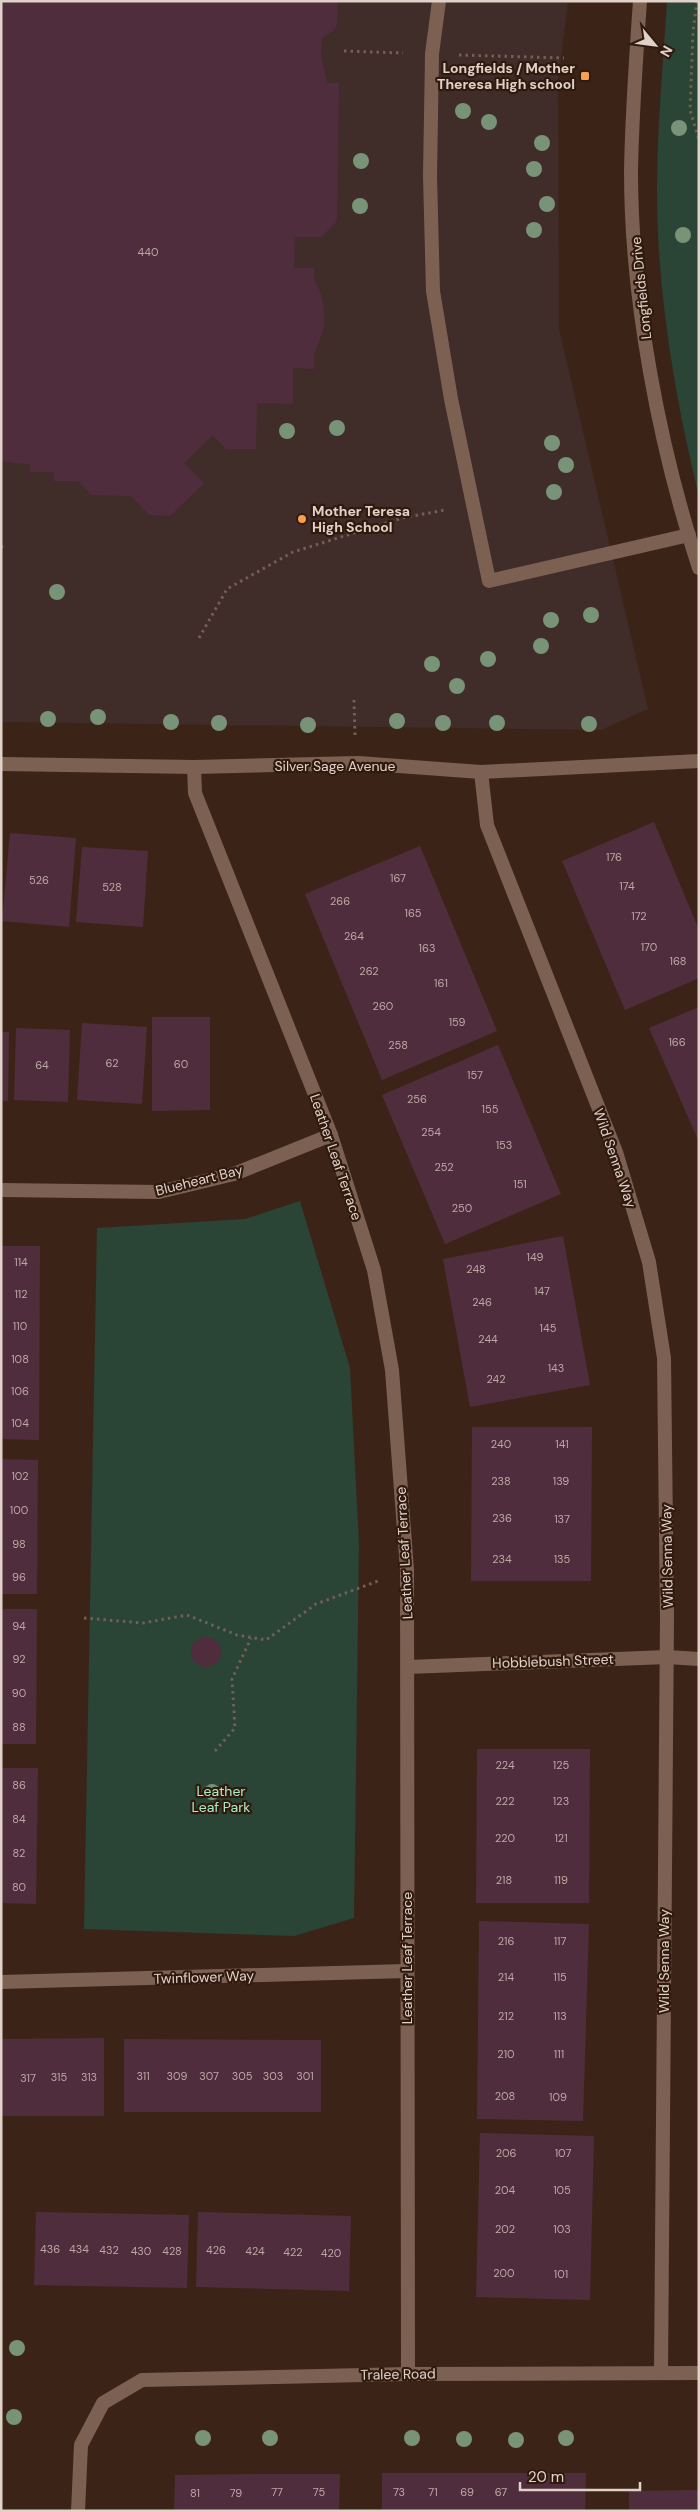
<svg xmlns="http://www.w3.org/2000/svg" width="700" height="2512" viewBox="0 0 700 2512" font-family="'DM Sans',sans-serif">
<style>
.education{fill:#402c29}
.green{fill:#2a4435}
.building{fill:#502d3c}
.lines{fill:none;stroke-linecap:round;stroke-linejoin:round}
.path{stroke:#735f53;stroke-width:3;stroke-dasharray:2.5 4;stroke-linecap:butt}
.service{stroke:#7c6153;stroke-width:14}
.minor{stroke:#7c6153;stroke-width:14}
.tertiary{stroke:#7c6153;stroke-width:14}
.tree{fill:#789377}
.poi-dot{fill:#f9a04d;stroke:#301a0e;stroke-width:2}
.labels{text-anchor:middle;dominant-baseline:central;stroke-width:4.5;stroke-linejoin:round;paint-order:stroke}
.number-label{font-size:11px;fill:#bca8a6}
.poi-label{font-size:14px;font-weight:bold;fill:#e0d1c9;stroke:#301a0e;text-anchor:end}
.street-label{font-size:14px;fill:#e0d1c9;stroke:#301a0e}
.park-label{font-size:14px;fill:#aaedc5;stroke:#301a0e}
</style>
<rect width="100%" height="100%" fill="#3b2417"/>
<polygon class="education" points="1,1 568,1 558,81 559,329 648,709 601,730 1,722"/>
<g class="green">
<path d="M667,1H699V497C675,397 657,294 657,190C657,127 663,64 667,1Z"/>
<polygon points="300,1201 350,1368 359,1544 354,1918 294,1936 84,1929 97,1228 245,1219"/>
</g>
<g class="building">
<polygon points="1,1 338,1 337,25 333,31 322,38 321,56 327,83 339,83 337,221 321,237 295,237 294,268 314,268 314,279 321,294 324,308 324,327 314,356 314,369 293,368 293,404 257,403 256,449 226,449 213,435 184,463 204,483 170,516 149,515 131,496 91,495 78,481 54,481 54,472 30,472 30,464 12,463 1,460"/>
<polygon points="654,822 699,930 699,978 625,1010 562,861"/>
<polygon points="10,833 76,838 69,927 2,921"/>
<polygon points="420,846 497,1031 382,1080 305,894"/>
<polygon points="82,847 148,851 143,927 76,922"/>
<polygon points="699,1007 699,1142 649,1028"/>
<polygon points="152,1017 210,1017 210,1110 152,1111"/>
<polygon points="82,1023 147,1027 142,1104 77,1100"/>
<polygon points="16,1028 70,1030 68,1102 14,1100"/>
<polygon points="1,1032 9,1032 8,1101 1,1101"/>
<polygon points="498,1045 561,1194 445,1244 382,1095"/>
<polygon points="563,1236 590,1385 470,1407 443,1259"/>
<polygon points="1,1246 40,1246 39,1440 1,1439"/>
<polygon points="472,1427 592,1427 591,1581 471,1581"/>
<polygon points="1,1459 38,1460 37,1594 1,1594"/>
<polygon points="1,1609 37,1609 36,1744 1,1744"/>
<circle cx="206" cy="1652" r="15"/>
<polygon points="477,1749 590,1749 589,1903 476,1903"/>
<polygon points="1,1768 38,1768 36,1904 1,1903"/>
<polygon points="479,1921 589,1924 583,2121 477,2119"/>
<polygon points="104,2038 104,2116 1,2116 1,2039"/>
<polygon points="124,2039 321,2040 321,2112 124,2112"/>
<polygon points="480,2133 594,2136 590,2300 476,2297"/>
<polygon points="36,2212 189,2215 187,2288 34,2285"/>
<polygon points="198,2212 351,2216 349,2291 196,2287"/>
<polygon points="382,2473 586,2473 585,2511 382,2511"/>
<polygon points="257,2474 340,2474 339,2511 174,2511 175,2475"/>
<polygon points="697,2490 699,2490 699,2511 629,2511 629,2491"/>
</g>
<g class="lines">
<g class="path">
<polyline points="697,1 693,32 690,110 699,140"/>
<polyline points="344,51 403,53"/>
<polyline points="459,55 564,58"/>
<polyline points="1,546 3,548"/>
<polyline points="199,638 227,589 293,552 402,518 445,510"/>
<polyline points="354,700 355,735"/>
<polyline points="84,1618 143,1623 187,1615 237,1635 266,1640 316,1604 378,1581"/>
<polyline points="215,1751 235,1728 232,1679 251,1638"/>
</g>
<polyline class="service" points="439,1 432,54 430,176 433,291 451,399 489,581 689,535"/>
<g class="minor">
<polyline points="1,764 194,767 358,763 481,772 699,761"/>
<polyline points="194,767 195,793 331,1135 374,1270 392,1370 407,1570 408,2374"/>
<polyline points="481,772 487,825 616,1152 649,1262 664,1358 667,1618 661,2372"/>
<polyline points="1,1190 159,1192 234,1174 331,1135"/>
<polyline points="408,1667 667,1657 699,1659"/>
<polyline points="1,1982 406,1971"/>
<polyline points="78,2511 81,2445 103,2403 142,2380 408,2374 699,2373"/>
</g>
<path class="tertiary" d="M640,1C636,58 632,114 631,171C631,299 659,446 699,568"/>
</g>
<g class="tree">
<circle cx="463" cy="111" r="8"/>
<circle cx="489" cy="122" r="8"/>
<circle cx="679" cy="128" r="8"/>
<circle cx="542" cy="143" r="8"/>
<circle cx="361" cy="161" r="8"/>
<circle cx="534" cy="169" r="8"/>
<circle cx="547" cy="204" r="8"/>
<circle cx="360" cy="206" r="8"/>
<circle cx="534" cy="230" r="8"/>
<circle cx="683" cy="235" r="8"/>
<circle cx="337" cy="428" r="8"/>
<circle cx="287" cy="431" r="8"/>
<circle cx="552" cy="443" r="8"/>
<circle cx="566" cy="465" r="8"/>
<circle cx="554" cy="492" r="8"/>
<circle cx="57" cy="592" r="8"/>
<circle cx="591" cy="615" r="8"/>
<circle cx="551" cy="620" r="8"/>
<circle cx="541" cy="646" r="8"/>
<circle cx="488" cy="659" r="8"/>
<circle cx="432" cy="664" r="8"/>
<circle cx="457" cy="686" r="8"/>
<circle cx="98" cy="717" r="8"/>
<circle cx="48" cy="719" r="8"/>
<circle cx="397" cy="721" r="8"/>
<circle cx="171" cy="722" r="8"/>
<circle cx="219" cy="723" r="8"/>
<circle cx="443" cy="723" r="8"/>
<circle cx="497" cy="723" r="8"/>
<circle cx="589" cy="724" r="8"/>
<circle cx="308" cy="725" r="8"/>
<circle cx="212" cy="1792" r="8"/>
<circle cx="17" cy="2348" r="8"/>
<circle cx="14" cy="2417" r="8"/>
<circle cx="203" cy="2438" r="8"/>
<circle cx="270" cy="2438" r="8"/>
<circle cx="412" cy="2438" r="8"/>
<circle cx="566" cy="2438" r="8"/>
<circle cx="464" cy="2439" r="8"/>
<circle cx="516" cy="2440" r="8"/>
</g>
<g class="poi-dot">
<rect x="580" y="71" width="10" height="10" rx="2.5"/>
<circle cx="302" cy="519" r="5"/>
</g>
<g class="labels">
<g class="number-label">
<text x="148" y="252">440</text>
<text x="614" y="857">176</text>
<text x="398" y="878">167</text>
<text x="39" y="880">526</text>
<text x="627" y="886">174</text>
<text x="112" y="887">528</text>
<text x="340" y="901">266</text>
<text x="413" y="913">165</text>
<text x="639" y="916">172</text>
<text x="354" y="936">264</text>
<text x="649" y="947">170</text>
<text x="427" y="948">163</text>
<text x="678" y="961">168</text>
<text x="369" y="971">262</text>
<text x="441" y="983">161</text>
<text x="383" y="1006">260</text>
<text x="457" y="1022">159</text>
<text x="677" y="1042">166</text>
<text x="398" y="1045">258</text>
<text x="112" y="1063">62</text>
<text x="181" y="1064">60</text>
<text x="42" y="1065">64</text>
<text x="475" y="1075">157</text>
<text x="417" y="1099">256</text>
<text x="490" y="1109">155</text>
<text x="431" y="1132">254</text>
<text x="504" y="1145">153</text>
<text x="444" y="1167">252</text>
<text x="520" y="1184">151</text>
<text x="462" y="1208">250</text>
<text x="535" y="1257">149</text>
<text x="21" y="1262">114</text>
<text x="476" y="1269">248</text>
<text x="542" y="1291">147</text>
<text x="21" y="1294">112</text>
<text x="482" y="1302">246</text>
<text x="20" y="1326">110</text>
<text x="548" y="1328">145</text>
<text x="488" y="1339">244</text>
<text x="20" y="1359">108</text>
<text x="556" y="1368">143</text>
<text x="496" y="1379">242</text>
<text x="20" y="1391">106</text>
<text x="20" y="1423">104</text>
<text x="501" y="1444">240</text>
<text x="562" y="1444">141</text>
<text x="20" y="1476">102</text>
<text x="501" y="1481">238</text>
<text x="561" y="1481">139</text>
<text x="19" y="1510">100</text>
<text x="502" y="1518">236</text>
<text x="562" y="1519">137</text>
<text x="19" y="1544">98</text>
<text x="502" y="1559">234</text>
<text x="562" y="1559">135</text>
<text x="19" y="1577">96</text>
<text x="19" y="1626">94</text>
<text x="19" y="1659">92</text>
<text x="19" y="1693">90</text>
<text x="19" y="1727">88</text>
<text x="505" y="1765">224</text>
<text x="561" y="1765">125</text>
<text x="19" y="1785">86</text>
<text x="505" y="1801">222</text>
<text x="561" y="1801">123</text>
<text x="19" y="1819">84</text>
<text x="505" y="1838">220</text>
<text x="561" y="1838">121</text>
<text x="19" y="1853">82</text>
<text x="504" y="1880">218</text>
<text x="561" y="1880">119</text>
<text x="19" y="1887">80</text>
<text x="506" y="1941">216</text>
<text x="560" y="1941">117</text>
<text x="506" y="1977">214</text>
<text x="560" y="1977">115</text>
<text x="506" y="2016">212</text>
<text x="560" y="2016">113</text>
<text x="506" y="2054">210</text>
<text x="559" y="2054">111</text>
<text x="143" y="2076">311</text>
<text x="177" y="2076">309</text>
<text x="209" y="2076">307</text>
<text x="242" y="2076">305</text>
<text x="273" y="2076">303</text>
<text x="305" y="2076">301</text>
<text x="59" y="2077">315</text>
<text x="89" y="2077">313</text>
<text x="28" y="2078">317</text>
<text x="505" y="2096">208</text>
<text x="558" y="2097">109</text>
<text x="506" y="2153">206</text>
<text x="563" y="2153">107</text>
<text x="505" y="2190">204</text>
<text x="562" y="2190">105</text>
<text x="505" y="2229">202</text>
<text x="562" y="2229">103</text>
<text x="50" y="2249">436</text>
<text x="79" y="2249">434</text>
<text x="109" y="2250">432</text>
<text x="216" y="2250">426</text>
<text x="141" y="2251">430</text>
<text x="172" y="2251">428</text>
<text x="255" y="2251">424</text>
<text x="293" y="2252">422</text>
<text x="331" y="2253">420</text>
<text x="504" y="2273">200</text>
<text x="561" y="2274">101</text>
<text x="277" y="2492">77</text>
<text x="319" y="2492">75</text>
<text x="399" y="2492">73</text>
<text x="433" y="2492">71</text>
<text x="467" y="2492">69</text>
<text x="501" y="2492">67</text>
<text x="195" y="2493">81</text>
<text x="236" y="2493">79</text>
</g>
<g class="poi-label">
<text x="575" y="68">Longfields / Mother<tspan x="575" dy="16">Theresa High school</tspan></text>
<text x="312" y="511" text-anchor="start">Mother Teresa<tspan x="312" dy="16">High School</tspan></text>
</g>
<g class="street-label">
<text transform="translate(641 288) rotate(-96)">Longfields Drive</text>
<text x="335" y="766">Silver Sage Avenue</text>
<text transform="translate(336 1157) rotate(71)">Leather Leaf Terrace</text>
<text transform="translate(615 1158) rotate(71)">Wild Senna Way</text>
<text transform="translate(199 1180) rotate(-14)">Blueheart Bay</text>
<text transform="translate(404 1553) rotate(-93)">Leather Leaf Terrace</text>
<text transform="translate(667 1556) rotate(-91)">Wild Senna Way</text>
<text transform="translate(553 1661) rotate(-2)">Hobblebush Street</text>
<text transform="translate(407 1958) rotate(-90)">Leather Leaf Terrace</text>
<text transform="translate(664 1961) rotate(-90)">Wild Senna Way</text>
<text transform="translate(204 1977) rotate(-2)">Twinflower Way</text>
<text transform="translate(398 2374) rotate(-1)">Tralee Road</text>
</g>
<g class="park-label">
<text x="221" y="1791">Leather<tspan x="221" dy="16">Leaf Park</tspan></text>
</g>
</g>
<rect width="700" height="2512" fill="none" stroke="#e0d1c9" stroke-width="5"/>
<g transform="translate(655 45) rotate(119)" stroke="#301a0e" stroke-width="4" paint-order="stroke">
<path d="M0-4L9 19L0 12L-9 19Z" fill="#e0d1c9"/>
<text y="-8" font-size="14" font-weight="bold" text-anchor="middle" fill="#e0d1c9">N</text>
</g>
<path d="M520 2482v8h120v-8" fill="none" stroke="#e0d1c9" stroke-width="2.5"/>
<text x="528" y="2482" font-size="15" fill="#e0d1c9" stroke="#301a0e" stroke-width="4" paint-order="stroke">20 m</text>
</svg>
